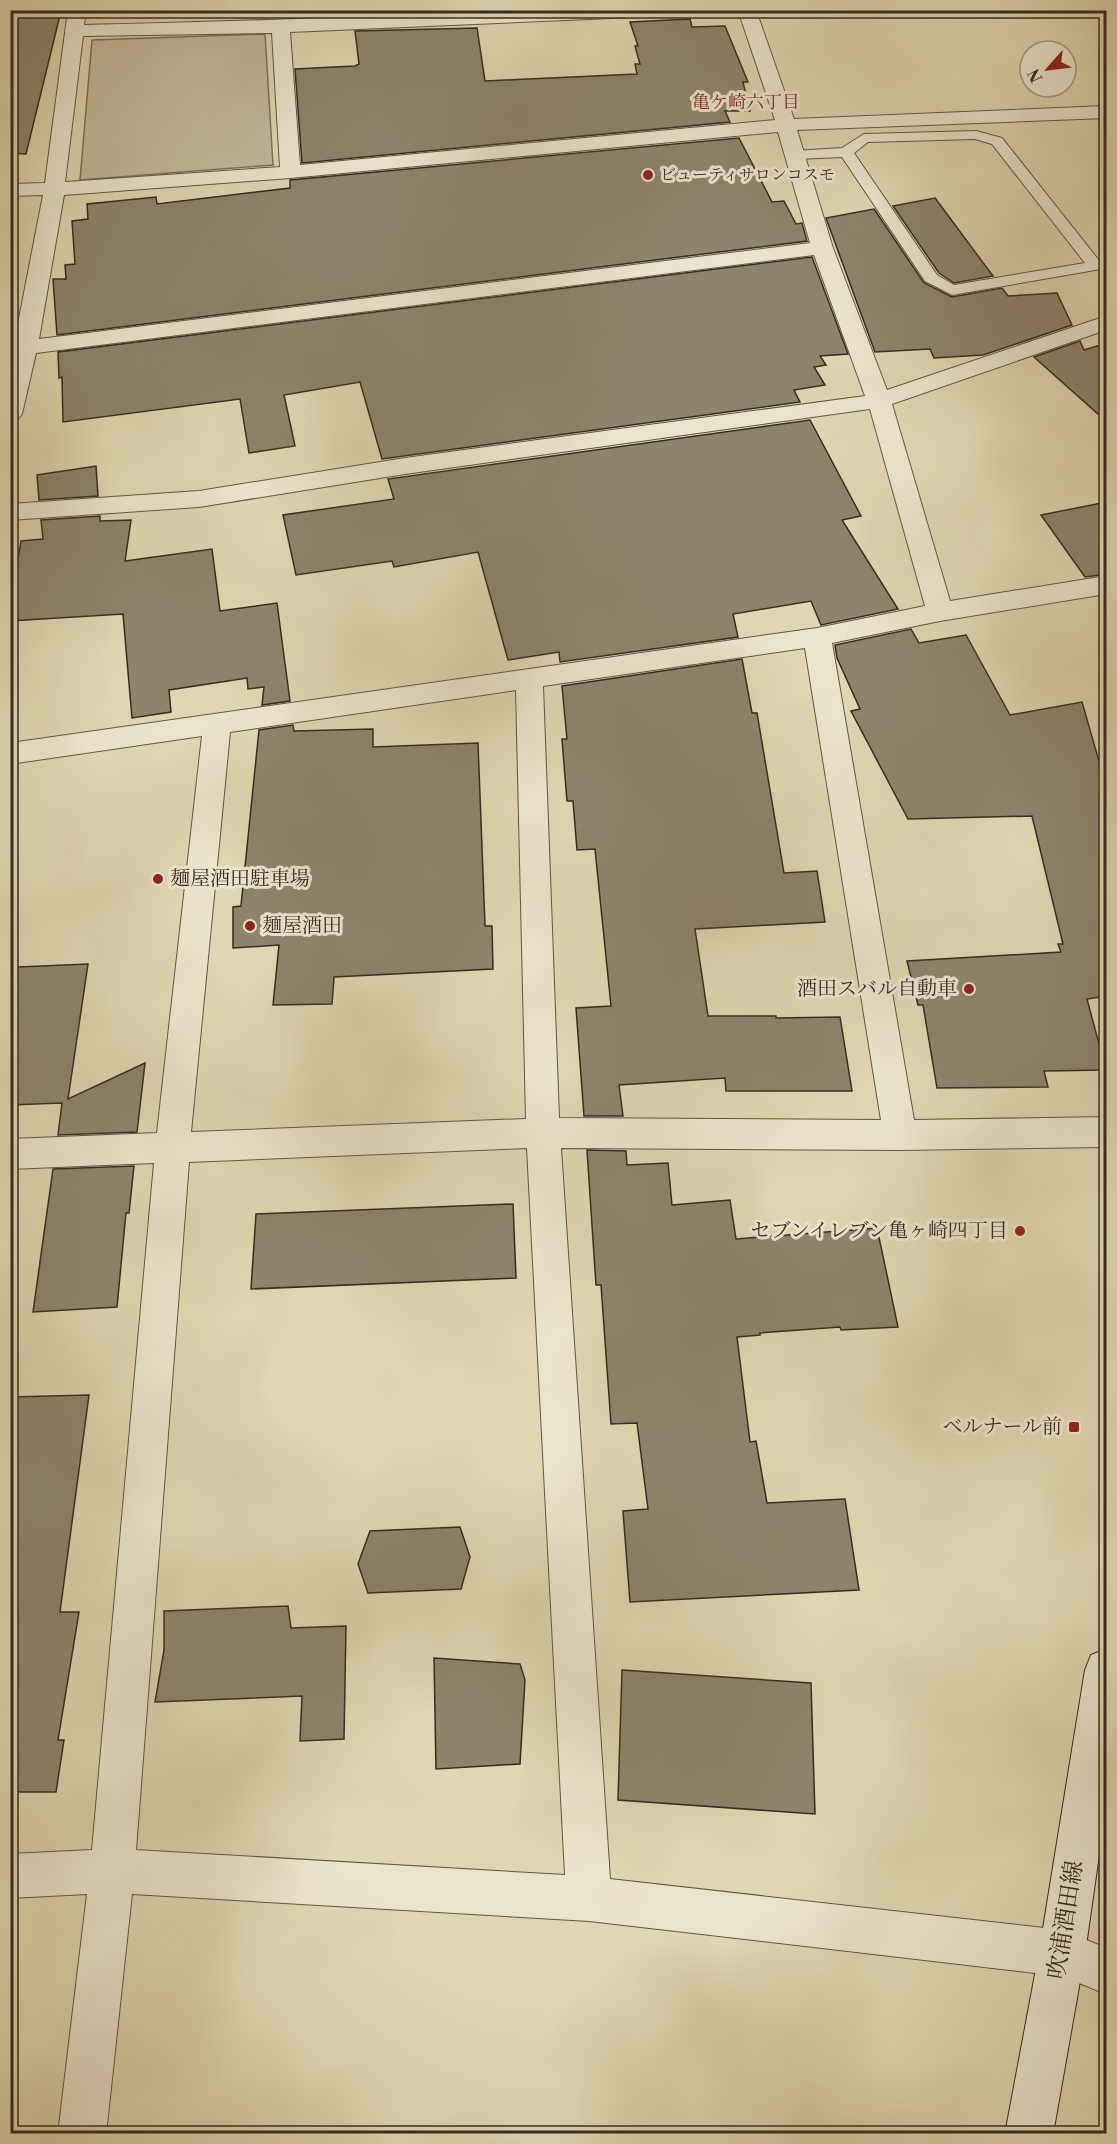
<svg xmlns="http://www.w3.org/2000/svg" width="1117" height="2144" viewBox="0 0 1117 2144" font-family="'Libre Bodoni','Noto Serif JP',serif">
<style>
.green{fill:#c3b999;stroke:#7c725e;stroke-width:1.5}
.building{fill:#8e846c;stroke:#362b22;stroke-width:1.5}
.lines{fill:none;stroke-linecap:round;stroke-linejoin:round}
.lane-casing{stroke:#605646;stroke-width:2}
.street-casing{stroke:#605646;stroke-width:2}
.secondary-casing{stroke:#362b22;stroke-width:2}
.lane{fill:#ebe4cc;fill-rule:evenodd}
.street{fill:#ebe4cc;fill-rule:evenodd}
.secondary{fill:#ebe4cc;fill-rule:evenodd}
.poi-dot{fill:#8f2418;stroke:#ebe4cc;stroke-width:2}
.labels{text-anchor:middle;dominant-baseline:central;stroke-width:6;stroke-linejoin:round;paint-order:stroke}
.far-poi-label{font-size:16px;fill:#362b22;stroke:#ebe4cc;text-anchor:start}
.far-neighbourhood-label{font-size:18px;fill:#7a1f14;stroke:#ebe4cc}
.poi-label{font-size:20px;fill:#362b22;stroke:#ebe4cc;text-anchor:end}
.near-street-label{font-size:24px;fill:#362b22;stroke:#ebe4cc}
</style>
<rect width="100%" height="100%" fill="#e0d6b1"/>
<filter id="stains"><feTurbulence type="fractalNoise" baseFrequency=".00333" numOctaves="4"/><feColorMatrix values="0 0 0 0 .2 0 0 0 0 .09 0 0 0 0 .02 0 0 0 .5 -.17"/></filter>
<radialGradient id="worn" r=".72"><stop offset=".6" stop-color="#630" stop-opacity="0"/><stop offset="1" stop-color="#630" stop-opacity=".3"/></radialGradient>
<polygon class="green" points="265,34 273,165 80,180 92,40"/>
<g class="building">
<polygon points="61,11 26,154 10,153 10,13"/>
<polygon points="690,19 692,27 725,26 748,82 743,82 750,111 725,111 730,122 302,163 295,69 355,66 359,64 355,31 477,28 485,81 528,79 637,74 635,64 640,64 635,46 638,46 630,22"/>
<polygon points="739,138 772,202 784,201 796,224 802,223 807,241 57,335 53,279 66,279 65,265 75,264 72,221 88,219 87,204 156,197 157,204 290,188 290,180"/>
<polygon points="935,198 993,276 954,283 939,273 893,206"/>
<polygon points="874,209 924,283 952,297 1002,288 1008,296 1057,293 1072,325 983,355 934,358 930,349 875,352 826,218"/>
<polygon points="812,257 848,354 820,356 826,365 814,367 825,385 794,390 800,402 382,459 360,382 284,395 295,446 249,453 240,399 63,422 62,377 59,378 58,352"/>
<polygon points="1080,341 1084,350 1107,343 1107,383 1101,385 1107,396 1107,422 1034,357"/>
<polygon points="810,420 861,516 842,520 898,609 821,625 811,601 733,614 738,637 560,662 559,652 508,660 478,552 394,567 392,561 296,575 283,515 394,499 388,479"/>
<polygon points="96,466 98,496 39,500 37,475"/>
<polygon points="1107,502 1107,574 1085,577 1041,515"/>
<polygon points="100,516 100,521 131,520 125,561 212,549 220,611 277,603 290,701 262,705 264,687 248,689 247,678 169,690 171,712 132,718 123,614 10,621 10,606 21,541 43,539 41,520"/>
<polygon points="911,629 919,643 966,635 1010,715 1082,702 1107,789 1107,996 1087,999 1106,1070 1044,1071 1048,1087 937,1088 923,1005 918,1005 907,961 1061,952 1058,944 1063,944 1032,816 908,819 851,711 860,709 837,658 835,645"/>
<polygon points="742,659 752,713 757,713 784,873 817,871 825,922 695,929 708,1016 776,1016 776,1018 840,1017 852,1091 726,1091 725,1078 619,1085 623,1116 584,1116 576,1008 611,1006 595,849 577,850 573,801 567,801 562,739 567,739 562,686"/>
<polygon points="293,725 294,731 373,729 373,747 478,743 485,926 492,926 493,969 334,977 332,1004 273,1005 279,945 233,948 233,907 241,906 259,730"/>
<polygon points="88,964 68,1099 145,1063 137,1132 58,1135 62,1103 10,1105 10,1013 18,967"/>
<polygon points="587,1150 626,1151 627,1165 668,1163 672,1205 730,1200 736,1239 877,1228 898,1327 841,1330 840,1327 760,1333 760,1335 737,1337 750,1442 756,1441 767,1503 845,1499 859,1590 630,1602 623,1511 648,1509 637,1423 611,1424 601,1285 596,1285"/>
<polygon points="134,1166 129,1213 126,1213 117,1307 33,1312 53,1169"/>
<polygon points="513,1204 516,1278 251,1289 256,1214"/>
<polygon points="89,1395 60,1612 79,1612 58,1740 64,1740 56,1792 10,1792 10,1397"/>
<polygon points="460,1527 470,1557 461,1589 368,1593 358,1564 370,1531"/>
<polygon points="288,1606 291,1628 346,1626 344,1739 300,1741 302,1696 155,1702 164,1650 164,1611"/>
<polygon points="434,1658 520,1664 525,1680 520,1764 436,1769"/>
<polygon points="622,1670 811,1683 815,1814 618,1800"/>
</g>
<g class="lines">
<defs>
<path id="lane" d="M976,131L1002,138L1101,263L1103,266L1101,269L952,295L925,281L842,157L795,159L788,155L795,151L842,148L864,134ZM975,139L992,144L1085,263L954,285L937,275L854,153L868,142Z"/>
<path id="street" d="M68,10H86L84,25C286,21 488,10 690,10L681,15L290,32L300,165L775,120L738,10H756L794,119L1106,106V118L797,130L833,248L887,390L1106,316V330L892,404L950,601L1106,576V594L940,621L832,643L914,1120L1106,1117V1147L900,1150L561,1148L610,1879L1062,1930L1106,1948V1994L1062,1976L589,1921L132,1894L106,2134H58L87,1894L10,1898V1854L92,1850L154,1163L10,1169V1139L157,1133L202,736L10,764V743L817,628L925,606L870,409L405,474L199,507L10,520V504L199,491L405,458L865,396L814,255L36,353L22,414L18,419L10,421V365L43,195L10,196V184L45,183ZM272,33L280,167L65,182L83,36ZM778,132L810,243L39,339L64,195L290,178ZM805,648L881,1120L559,1118L543,686ZM516,690L526,1119L191,1132L230,732ZM527,1148L565,1875L136,1850L189,1162Z"/>
<polygon id="secondary" points="1106,1649 1106,1806 1085,1953 1053,2134 1005,2134 1039,1953 1085,1670 1091,1655"/>
</defs>
<use href="#lane" class="lane-casing"/>
<use href="#street" class="street-casing"/>
<use href="#secondary" class="secondary-casing"/>
<use href="#lane" class="lane"/>
<use href="#street" class="street"/>
<use href="#secondary" class="secondary"/>
</g>
<g class="poi-dot">
<circle cx="648" cy="175" r="6"/>
<circle cx="158" cy="879" r="6"/>
<circle cx="250" cy="926" r="6"/>
<circle cx="969" cy="989" r="6"/>
<circle cx="1020" cy="1231" r="6"/>
<rect x="1068" y="1421" width="12" height="12" rx="3"/>
</g>
<g class="labels">
<g class="far-poi-label">
<text x="660" y="175">ビューティサロンコスモ</text>
</g>
<g class="far-neighbourhood-label">
<text x="746" y="102">亀ケ崎六丁目</text>
</g>
<g class="poi-label">
<text x="170" y="879" text-anchor="start">麺屋酒田駐車場</text>
<text x="262" y="926" text-anchor="start">麺屋酒田</text>
<text x="957" y="989">酒田スバル自動車</text>
<text x="1008" y="1231">セブンイレブン亀ヶ崎四丁目</text>
<text x="1062" y="1427">ベルナール前</text>
</g>
<g class="near-street-label">
<text transform="translate(1066 1920) rotate(-81)">吹浦酒田線</text>
</g>
</g>
<rect width="1117" height="2144" fill="none" stroke="#e0d6b1" stroke-width="36"/>
<rect x="12" y="12" width="1093" height="2120" fill="none" stroke="#362b22" stroke-width="3"/>
<rect x="18" y="18" width="1081" height="2108" fill="none" stroke="#362b22" stroke-width="1.5"/>
<g transform="translate(1048 69) rotate(242)"><circle r="28" fill="#ebe4cc" stroke="#a39a88" stroke-width="1.5"/>
<path d="M0-4.5L10 22L0 15L-10 22Z" fill="#8f2418"/>
<text y="-9" font-size="16" font-weight="bold" text-anchor="middle" fill="#362b22">N</text>
</g>
<rect width="100%" height="100%" filter="url(#stains)"/>
<rect width="100%" height="100%" fill="url(#worn)"/>
</svg>
